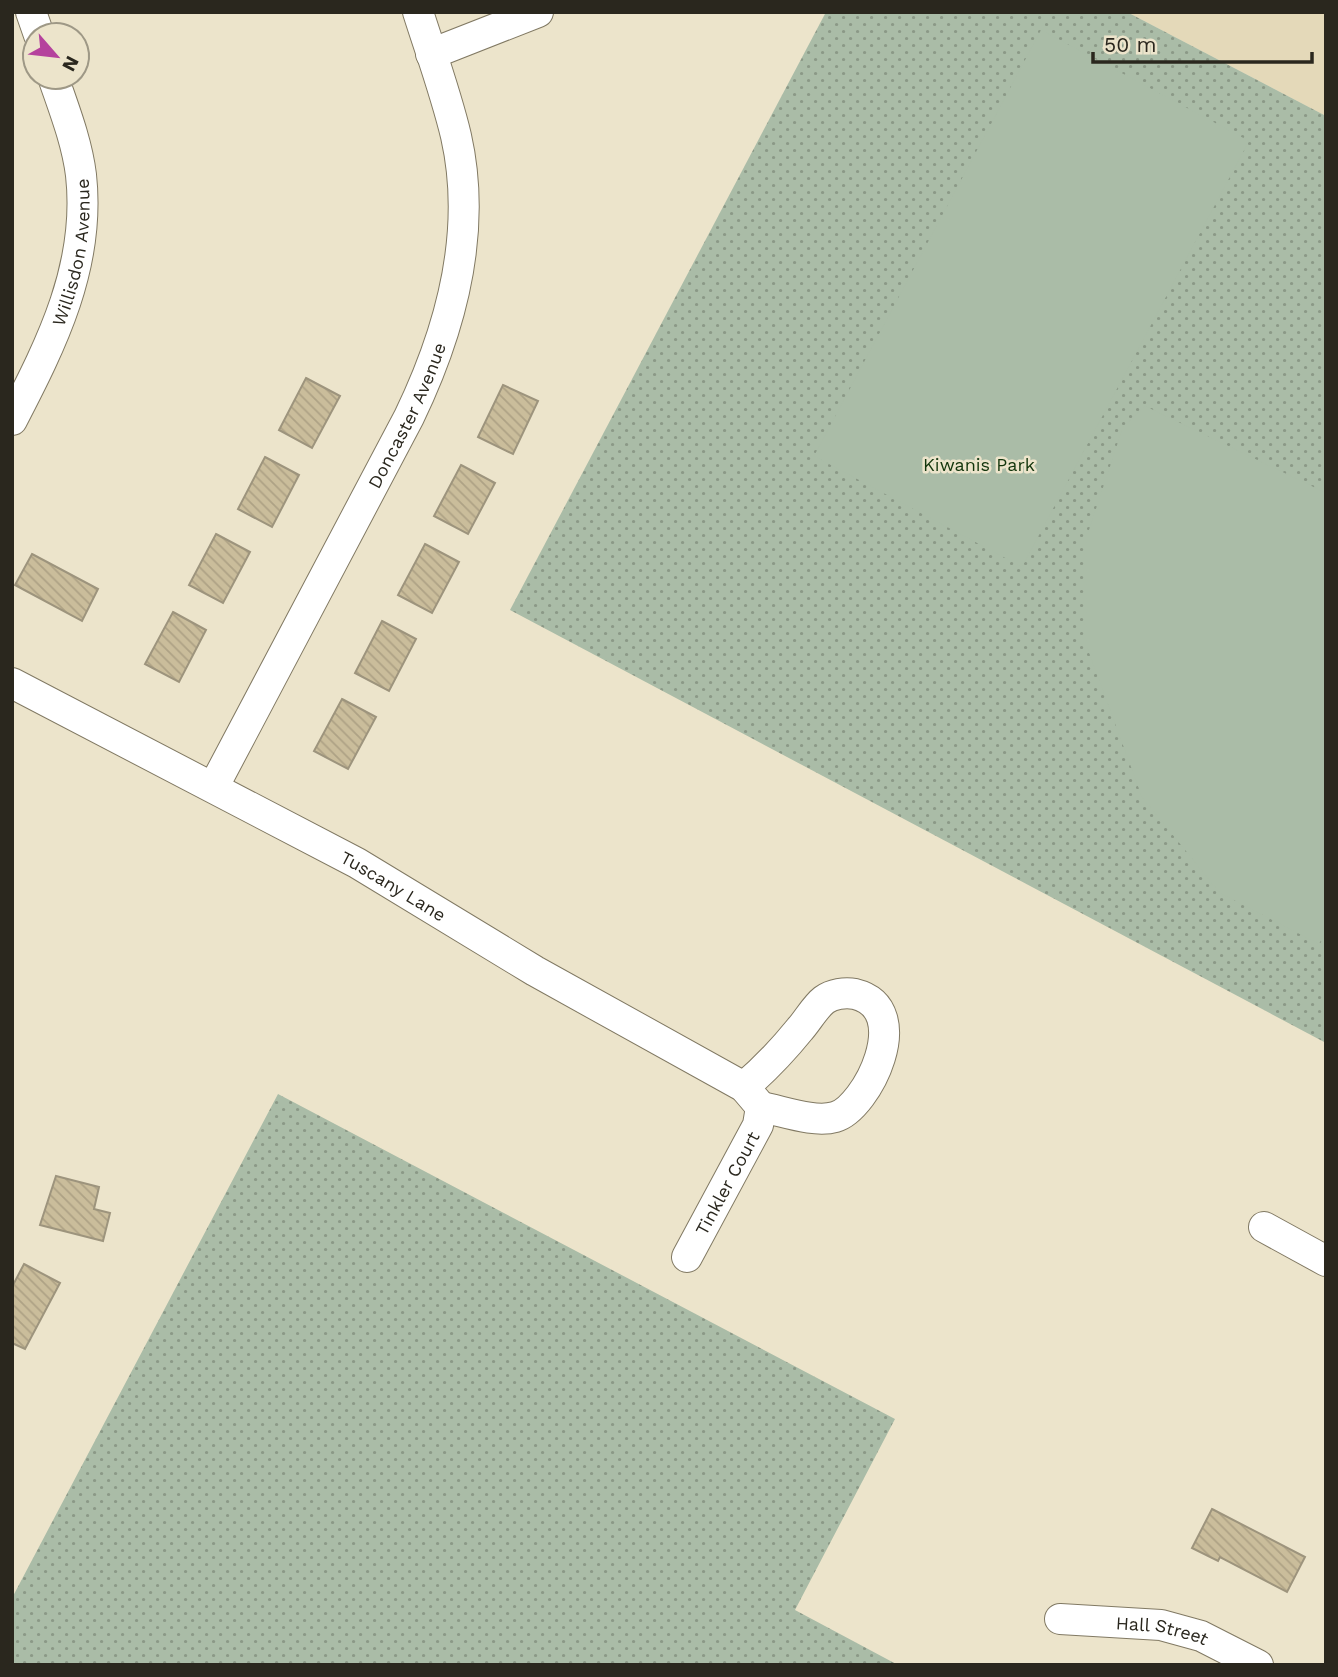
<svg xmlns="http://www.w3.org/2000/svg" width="1338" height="1677" viewBox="0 0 1338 1677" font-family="'Work Sans',sans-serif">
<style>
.built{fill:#e4d9b9}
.park{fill:url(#park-dots)}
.garden{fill:#aabca7}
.building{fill:url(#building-back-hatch);stroke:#9d947d;stroke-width:2}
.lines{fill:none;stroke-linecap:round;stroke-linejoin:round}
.minor-casing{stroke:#817963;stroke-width:32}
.minor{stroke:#fff;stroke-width:30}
.labels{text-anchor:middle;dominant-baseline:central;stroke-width:5;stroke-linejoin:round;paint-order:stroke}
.street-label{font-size:18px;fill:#2a271e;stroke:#ece4cb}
.park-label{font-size:18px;fill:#12350c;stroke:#ece4cb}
</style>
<defs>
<pattern id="park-dots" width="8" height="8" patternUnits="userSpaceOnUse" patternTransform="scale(1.75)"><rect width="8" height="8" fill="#aabca7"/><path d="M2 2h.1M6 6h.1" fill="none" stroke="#8b9987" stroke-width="1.8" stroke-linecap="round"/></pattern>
<pattern id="building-back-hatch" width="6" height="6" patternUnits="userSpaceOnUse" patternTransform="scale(1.75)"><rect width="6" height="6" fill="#cabd9b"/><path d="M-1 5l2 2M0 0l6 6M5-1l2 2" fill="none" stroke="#aea285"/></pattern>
</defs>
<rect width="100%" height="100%" fill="#ece4cb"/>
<polygon class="built" points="1127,12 1326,12 1326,116"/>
<g class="park">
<polygon points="826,12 1127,12 1326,116 1326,1043 510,610"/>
<polygon points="278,1094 895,1419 795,1610 898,1665 12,1665 12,1598"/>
</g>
<g class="garden">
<polygon points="1041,30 1249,141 1022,567 814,456"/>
<polygon points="1145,406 1326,493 1326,931 1319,944 1220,893 1142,797 1087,647 1087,536 1123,427"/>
</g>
<g class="building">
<polygon points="306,378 340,396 312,448 279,430"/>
<polygon points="503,385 538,401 513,454 478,437"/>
<polygon points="265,457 299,475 272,527 238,509"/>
<polygon points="461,465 495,483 468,534 434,516"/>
<polygon points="216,534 250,552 223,603 189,585"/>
<polygon points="425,544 459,562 432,613 398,595"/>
<polygon points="32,554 98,589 82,621 15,585"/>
<polygon points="173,612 206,630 179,682 145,664"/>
<polygon points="382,621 416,639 389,691 355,673"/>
<polygon points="342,699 376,717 348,769 314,751"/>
<polygon points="56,1176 99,1187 94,1209 110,1213 103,1241 40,1225"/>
<polygon points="24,1264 60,1283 25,1349 12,1343 12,1287"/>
<polygon points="1212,1509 1305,1557 1287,1592 1220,1557 1218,1561 1192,1548"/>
</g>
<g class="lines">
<defs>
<g id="minor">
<polyline points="31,12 39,35"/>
<polyline points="431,54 538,12"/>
<path id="s1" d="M12,420C52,343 91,265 81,175C77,142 64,109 53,77"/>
<path id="s2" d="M12,683L357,863L535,971L744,1087L761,1107"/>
<path id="s3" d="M214,786L409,417C451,330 478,233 456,136C446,94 431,53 418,12"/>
<path d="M744,1087C765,1069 783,1050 800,1029C808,1020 815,1007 824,1000C832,994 845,992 855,994C916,1009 867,1108 835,1117C814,1123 783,1111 761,1107"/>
<polyline points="1264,1227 1326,1261"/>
<path id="s4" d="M687,1257L758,1125L761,1107"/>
<path id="s5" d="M1060,1619L1161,1625L1201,1636L1258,1665"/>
</g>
</defs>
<use href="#minor" class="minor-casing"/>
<use href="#minor" class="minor"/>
</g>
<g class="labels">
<g class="street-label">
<text stroke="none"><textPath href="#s1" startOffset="180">Willisdon Avenue</textPath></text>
<text stroke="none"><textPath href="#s3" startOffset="418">Doncaster Avenue</textPath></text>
<text stroke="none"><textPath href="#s2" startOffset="432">Tuscany Lane</textPath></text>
<text stroke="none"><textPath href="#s4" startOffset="84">Tinkler Court</textPath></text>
<text stroke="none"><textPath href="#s5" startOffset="103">Hall Street</textPath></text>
</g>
<g class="park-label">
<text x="979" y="464">Kiwanis Park</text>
</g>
</g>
<rect width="1338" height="1677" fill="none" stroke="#2a271e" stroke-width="28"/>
<g transform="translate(56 56) rotate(118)"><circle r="33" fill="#ece4cb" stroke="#9e9886" stroke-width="2"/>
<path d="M0-5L12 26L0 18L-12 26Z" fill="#b5429d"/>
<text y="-10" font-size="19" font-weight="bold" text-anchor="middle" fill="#2a271e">N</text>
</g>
<path d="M1093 52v10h219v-10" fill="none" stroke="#2a271e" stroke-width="3.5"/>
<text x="1104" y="52" font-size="21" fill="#2a271e" stroke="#ece4cb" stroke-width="5" paint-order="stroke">50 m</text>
</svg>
